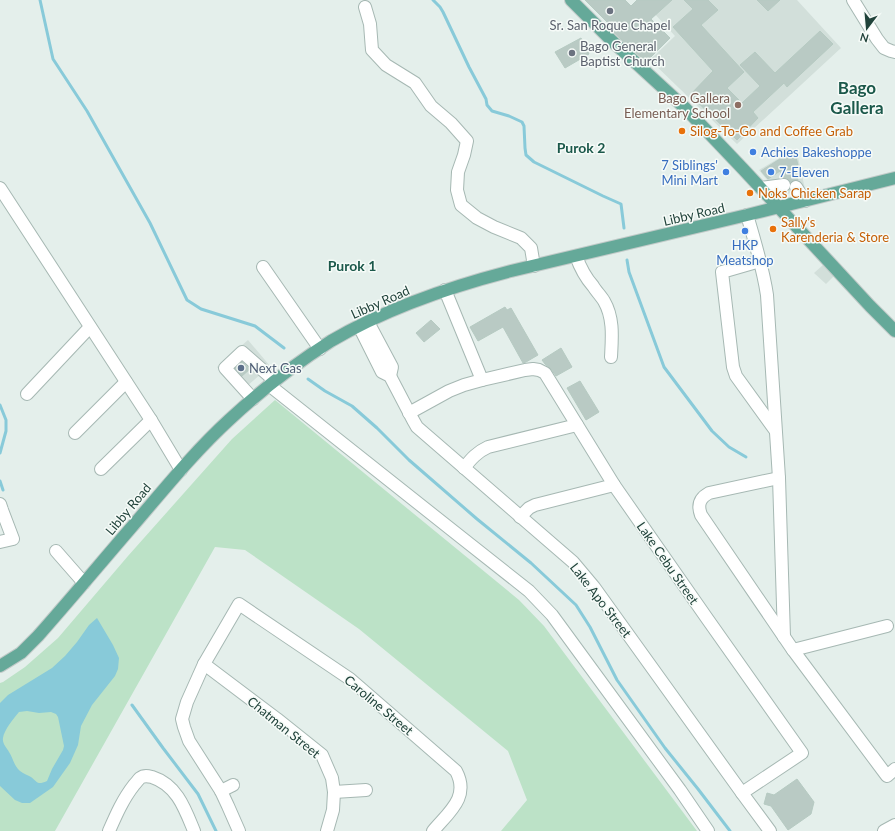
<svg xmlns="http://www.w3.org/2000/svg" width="895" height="831" viewBox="0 0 895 831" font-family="Lato,sans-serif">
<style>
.built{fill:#d2dfda}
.green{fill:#bce2c7}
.water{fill:#88cad9;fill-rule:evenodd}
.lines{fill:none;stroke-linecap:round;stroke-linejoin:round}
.stream{stroke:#88cad9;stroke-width:3}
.building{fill:#b9cac4;stroke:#b6cac2}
.minor-casing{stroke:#a6b8b3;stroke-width:14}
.major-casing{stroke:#c1cac8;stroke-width:14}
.minor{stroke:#fff;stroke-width:12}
.major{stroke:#65a999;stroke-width:12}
.worship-dot{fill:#6b7280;stroke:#f6fbf8;stroke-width:1.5}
.education-dot{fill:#8d6e63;stroke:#f6fbf8;stroke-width:1.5}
.food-dot{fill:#e8710a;stroke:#f6fbf8;stroke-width:1.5}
.shop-dot{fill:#3f7fe0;stroke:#f6fbf8;stroke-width:1.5}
.service-dot{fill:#5c6f8a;stroke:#f6fbf8;stroke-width:1.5}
.labels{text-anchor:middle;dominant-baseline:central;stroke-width:3;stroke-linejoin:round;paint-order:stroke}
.worship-label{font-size:13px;fill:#5b616d;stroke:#f6fbf8}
.education-label{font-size:13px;fill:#785e54;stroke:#f6fbf8;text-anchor:end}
.food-label{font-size:13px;fill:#c56008;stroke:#f6fbf8;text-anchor:start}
.shop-label{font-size:13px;fill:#366cbe;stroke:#f6fbf8;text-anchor:start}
.street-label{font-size:13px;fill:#21433b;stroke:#f6fbf8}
.service-label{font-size:13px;fill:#4e5e75;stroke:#f6fbf8;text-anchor:start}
.neighbourhood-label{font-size:14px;font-weight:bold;fill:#1b584a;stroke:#f6fbf8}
.district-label{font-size:17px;font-weight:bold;fill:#1b584a;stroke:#f6fbf8}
</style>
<rect width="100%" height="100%" fill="#e4efeb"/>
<g class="built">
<polygon points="642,0 797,0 841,48 737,144 650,60 675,36"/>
<polygon points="796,148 805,189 780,196 759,170"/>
<polygon points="823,265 834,276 826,284 814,273"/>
<polygon points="248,340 270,366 239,393 217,367"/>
</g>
<polygon class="green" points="275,400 519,600 544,626 697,831 501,831 527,800 508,751 359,629 245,550 215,547 55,831 0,831 0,683 3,682 25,667 58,638 128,556 232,439"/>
<path class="water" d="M97,618L113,645L119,658L118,669L115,676L92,705L81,726L78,745L70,763L53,787L30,803H22L15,800L0,786V703L8,695L52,668L65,656L77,642L89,625ZM27,711L39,713L51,712L56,714L58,717L64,746L63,750L52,769L47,781C38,785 38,783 31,777C28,775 24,774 20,771C14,766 13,758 9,752C7,748 2,744 3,738C4,730 14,718 19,712Z"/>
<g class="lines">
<g class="stream">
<polyline points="40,0 53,59 87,111 150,223 187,300 201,309 255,326 284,348"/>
<polyline points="433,0 440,7 443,12 469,67 486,99 487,105 492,111 509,116 522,122 524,126 525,148 526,155 534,162 603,196 621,204 624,228"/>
<polyline points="627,260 629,272 664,367 712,431 729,447 746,457"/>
<polyline points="308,379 325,391 352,406 377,428 409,460 477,519 531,563 576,605 590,627 617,680 665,748 698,789 730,831"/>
<polyline points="0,405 6,420 6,431 0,453"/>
<polyline points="0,481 3,490"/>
<polyline points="132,705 163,748 198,794 216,831"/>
</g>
</g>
<g class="building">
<polygon points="585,0 625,0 631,6 637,0 672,0 651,19 670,38 646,62 609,28 611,26"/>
<polygon points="684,0 708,0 718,10 701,25 744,72 727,88 742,103 760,86 740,65 755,52 775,73 820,31 833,44 787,87 784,83 753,112 758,118 737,140 690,95 713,71 673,27 693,9"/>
<polygon points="757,0 780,0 768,11"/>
<polygon points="581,38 589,54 565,68 555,52"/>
<polygon points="794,150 798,165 794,166 798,180 795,180 791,182 787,178 782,178 780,171 768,179 761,171"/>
<polygon points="505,307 507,310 511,308 538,355 526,362 523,363 503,327 478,341 470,327"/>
<polygon points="431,320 440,329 424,342 416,333"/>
<polygon points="561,348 572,367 556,376 551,369 545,364 542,360"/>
<polygon points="242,362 250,369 242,376 235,368"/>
<polygon points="580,381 599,412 586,420 567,388"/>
<polygon points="797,779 814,802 811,814 788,830 771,806 764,804 767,793 774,795"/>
</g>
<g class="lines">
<defs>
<g id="minor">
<polyline points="853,0 877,39 884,48 891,51 895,52"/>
<polyline points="365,7 370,24 372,50 386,65 415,83 431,106 451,123 467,141 464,155 458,172 457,190 461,205 477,218 494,227 521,238 531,248 534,266"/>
<polyline points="796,187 805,201"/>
<polyline points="0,188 151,420 181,470"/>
<polyline points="761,188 784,185"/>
<path d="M747,215C755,242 763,268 767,295L779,478L784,637"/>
<path d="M576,256C580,267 585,277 593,286C596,291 601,296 604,301C614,318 612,338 611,357"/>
<polyline points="760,261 722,272 733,367 736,376 775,430"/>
<polyline points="263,267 320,349"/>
<polyline points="445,290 482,380"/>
<polyline points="368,322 392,367 390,376"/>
<polyline points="359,326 382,372 390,376 413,420 417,427 573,562 594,587 742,793 770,831"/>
<polyline points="269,385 462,538 529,591 552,615 680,790 708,831"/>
<polyline points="27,394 90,327"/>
<polyline points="253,399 225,368 242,352 275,381"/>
<polyline points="409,413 449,391 464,385 482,380 525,370 533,369 539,370 545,373 614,485 706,617 802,753 742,793"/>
<polyline points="75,433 126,382"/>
<path d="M464,468C471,459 477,452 488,447L577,425"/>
<polyline points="101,469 151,420"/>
<path d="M779,478L709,493C700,498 697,504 701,515L793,650L887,776L895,769"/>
<polyline points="0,504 2,510 13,539 0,542"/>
<polyline points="520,517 529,508 535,505 614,485"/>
<polyline points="56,551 84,583"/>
<polyline points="793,650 887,626"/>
<polyline points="204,664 277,719 322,755 332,778 334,792 333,810 327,831"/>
<polyline points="221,791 233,785"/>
<polyline points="334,792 366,790"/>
<path d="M109,831C116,815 123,799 134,785C136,783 138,780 140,778C144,775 148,776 152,777C177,785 185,809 194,831"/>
<path d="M239,831L228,806L221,791L189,741L184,727L182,719L187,702L204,664L239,604L350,679L456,771C470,797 449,812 433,831"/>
<polyline points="884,831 895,825"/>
</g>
<g id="major">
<polyline points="571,0 612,41 685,108 743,169 870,306 895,331"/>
<path d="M0,666L21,653L38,636C69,601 99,565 130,529C162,492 193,453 229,420C260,391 295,364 331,341C387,308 449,287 511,271L747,215L895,178"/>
</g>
</defs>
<use href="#minor" class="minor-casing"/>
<use href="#major" class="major-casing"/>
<use href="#minor" class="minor"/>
<use href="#major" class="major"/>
</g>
<g class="worship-dot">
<circle cx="610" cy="11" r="4"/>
<circle cx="572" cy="53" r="4"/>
</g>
<circle class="education-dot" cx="738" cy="105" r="4"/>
<g class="food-dot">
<circle cx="682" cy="131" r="4"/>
<circle cx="750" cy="193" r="4"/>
<circle cx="773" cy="229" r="4"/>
</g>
<g class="shop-dot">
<circle cx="753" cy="152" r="4"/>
<circle cx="726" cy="172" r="4"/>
<circle cx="771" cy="172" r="4"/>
<circle cx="745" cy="231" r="4"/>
</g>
<circle class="service-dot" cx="241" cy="368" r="4"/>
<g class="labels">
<g class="worship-label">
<text x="610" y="25">Sr. San Roque Chapel</text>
<text x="580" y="46" text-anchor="start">Bago General<tspan x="580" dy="15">Baptist Church</tspan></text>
</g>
<g class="education-label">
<text x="730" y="98">Bago Gallera<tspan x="730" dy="15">Elementary School</tspan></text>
</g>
<g class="food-label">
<text x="690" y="131">Silog-To-Go and Coffee Grab</text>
<text x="758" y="193">Noks Chicken Sarap</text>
<text x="781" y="222">Sally's<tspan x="781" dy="15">Karenderia &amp; Store</tspan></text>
</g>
<g class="shop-label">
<text x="761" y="152">Achies Bakeshoppe</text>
<text x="718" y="165" text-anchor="end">7 Siblings'<tspan x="718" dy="15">Mini Mart</tspan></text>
<text x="779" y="172">7-Eleven</text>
<text x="745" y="245" text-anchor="middle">HKP<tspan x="745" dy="15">Meatshop</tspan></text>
</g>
<g class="street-label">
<text transform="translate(694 214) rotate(-13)">Libby Road</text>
<text transform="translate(380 302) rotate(-24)">Libby Road</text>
<text transform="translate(128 509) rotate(-50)">Libby Road</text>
<text transform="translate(668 563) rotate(55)">Lake Cebu Street</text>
<text transform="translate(601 600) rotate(52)">Lake Apo Street</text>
<text transform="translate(379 705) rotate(40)">Caroline Street</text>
<text transform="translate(284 727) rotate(39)">Chatman Street</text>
</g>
<g class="service-label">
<text x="249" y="368">Next Gas</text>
</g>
<g class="neighbourhood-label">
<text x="581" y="147">Purok 2</text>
<text x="352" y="265">Purok 1</text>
</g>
<g class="district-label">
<text x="857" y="87">Bago<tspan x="857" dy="20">Gallera</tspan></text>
</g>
</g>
<g transform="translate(867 28) rotate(196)" stroke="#f6fbf8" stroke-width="3" paint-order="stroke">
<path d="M0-3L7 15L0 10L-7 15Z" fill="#21433b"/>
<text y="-6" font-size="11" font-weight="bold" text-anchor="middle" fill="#21433b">N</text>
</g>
</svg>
